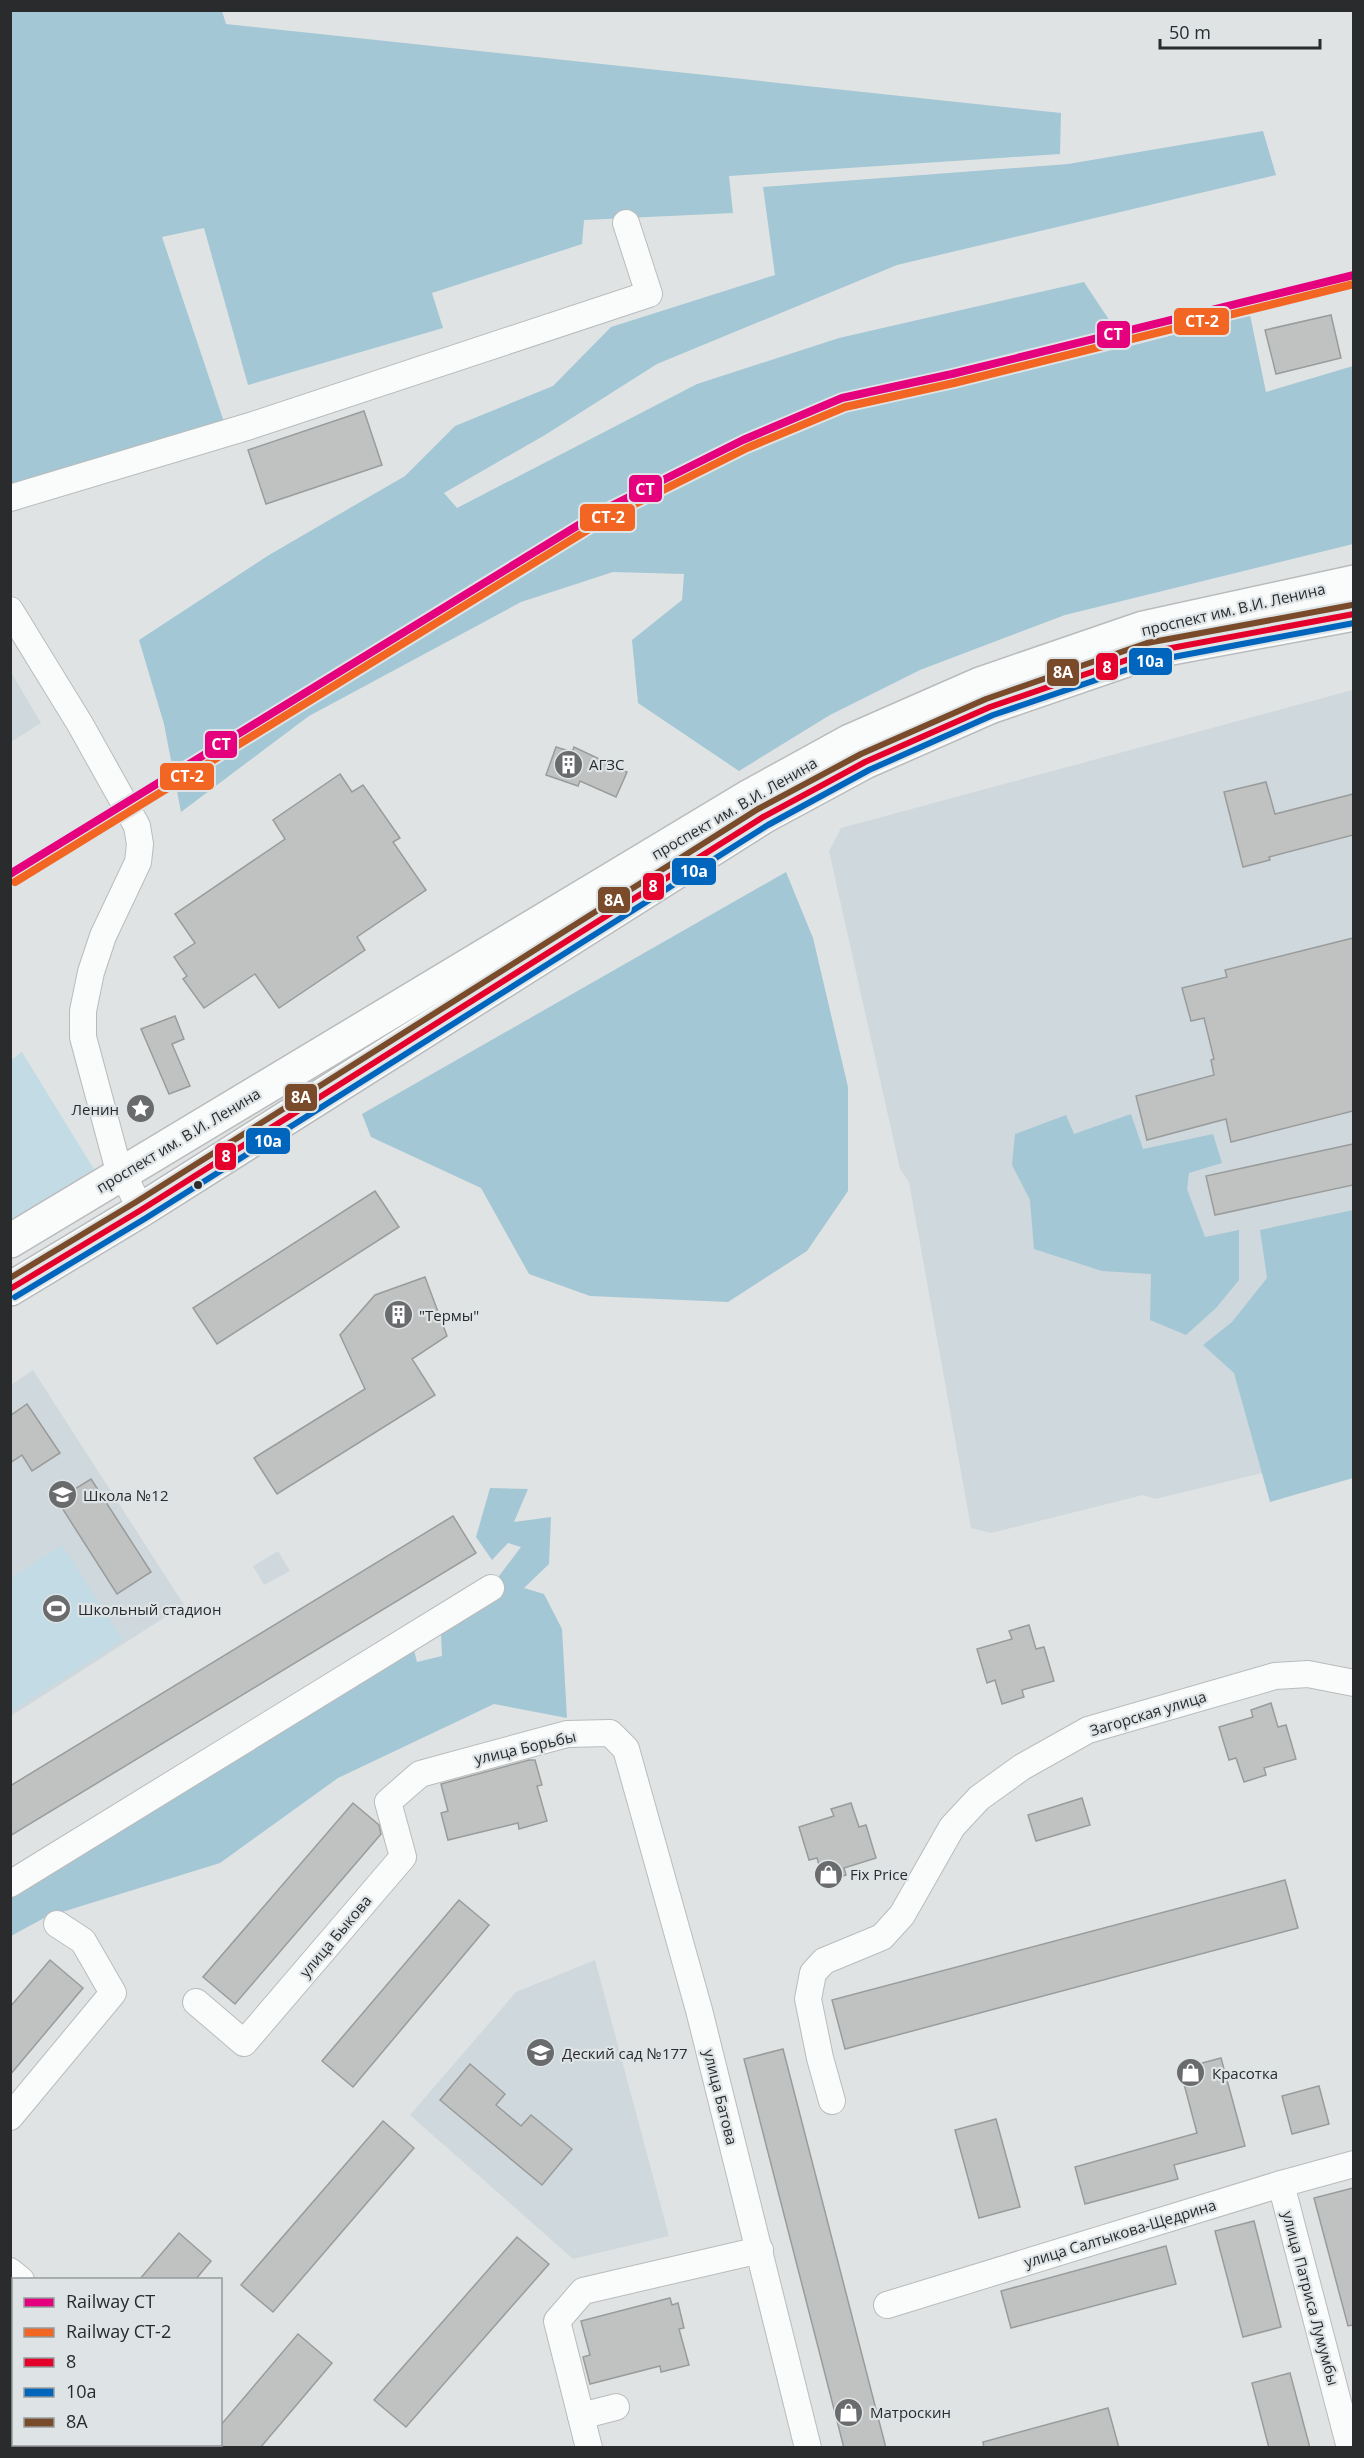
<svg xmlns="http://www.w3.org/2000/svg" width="1364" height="2458" viewBox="0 0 1364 2458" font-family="'Open Sans',sans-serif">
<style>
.built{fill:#cfd8dc}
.green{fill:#c3dbe4}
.forest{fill:#a3c7d5}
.building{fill:#c0c2c2;stroke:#9a9c9c;stroke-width:1.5}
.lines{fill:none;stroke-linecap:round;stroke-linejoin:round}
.street-casing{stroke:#babbbc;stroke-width:28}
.primary-casing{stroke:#babbbc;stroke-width:36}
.street{stroke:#fafbfb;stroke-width:26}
.primary{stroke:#fafbfb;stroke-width:33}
.bus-1-casing{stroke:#dee4e6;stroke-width:10}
.bus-2-casing{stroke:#dee4e6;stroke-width:10}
.bus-3-casing{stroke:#dee4e6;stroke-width:10}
.bus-1{stroke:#e4002b;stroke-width:6}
.bus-2{stroke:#0065bd;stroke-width:6}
.bus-3{stroke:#7a4b2a;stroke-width:6}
.rail-1-casing{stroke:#dee4e6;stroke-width:12}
.rail-2-casing{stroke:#dee4e6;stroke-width:12}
.rail-1{stroke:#e5007d;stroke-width:8}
.rail-2{stroke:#f26522;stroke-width:8}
.bus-dot{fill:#292b2c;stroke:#dee4e6;stroke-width:2}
.labels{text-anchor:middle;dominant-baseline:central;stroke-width:4.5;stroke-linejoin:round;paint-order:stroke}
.street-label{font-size:15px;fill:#292b2c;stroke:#dee4e6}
.poi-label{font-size:15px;fill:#292b2c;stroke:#dee4e6;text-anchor:start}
.line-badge{stroke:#dee4e6;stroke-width:2}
.badge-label{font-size:16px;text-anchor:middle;font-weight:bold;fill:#fff}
</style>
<rect width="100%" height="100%" fill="#e0e3e4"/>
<g class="built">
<polygon points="11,672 41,723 11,742 10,742"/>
<polygon points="1353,690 1353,1451 1155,1499 1143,1495 991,1533 971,1528 909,1182 900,1169 829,851 841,828"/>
<polygon points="33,1370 184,1605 11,1716 11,1385"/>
<polygon points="278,1551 290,1571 264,1585 253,1566"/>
<polygon points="595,1960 669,2236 573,2259 410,2115 516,1992"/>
</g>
<g class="green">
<polygon points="22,1052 95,1171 11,1222 11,1060"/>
<polygon points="62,1545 123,1640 11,1712 11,1578"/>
</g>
<g class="forest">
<polygon points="11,11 222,11 226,24 1061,113 1060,154 729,176 733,213 584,220 582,244 432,293 443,328 248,385 204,228 162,237 224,422 11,487"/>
<polygon points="1263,131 1276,175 897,265 657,364 545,435 444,493 457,508 697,384 839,338 1084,282 1127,347 1250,315 1266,392 1353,366 1353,544 1065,615 920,670 830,715 739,771 638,703 632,640 682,600 684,574 613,572 521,602 309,716 181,812 164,724 139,640 269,555 405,476 455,426 553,386 611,327 775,275 763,187 1068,164"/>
<polygon points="786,872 813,938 848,1087 848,1191 807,1251 728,1302 590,1296 529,1274 481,1188 371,1137 362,1114"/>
<polygon points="1131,1114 1143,1149 1213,1134 1222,1163 1189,1173 1187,1189 1205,1237 1239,1230 1239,1280 1216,1308 1186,1335 1150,1320 1151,1274 1102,1271 1034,1249 1030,1200 1012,1165 1015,1134 1066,1115 1074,1134"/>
<polygon points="1353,1210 1353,1478 1270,1502 1234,1373 1203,1345 1232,1322 1267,1278 1260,1230"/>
<polygon points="490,1488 528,1489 514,1522 551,1517 549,1564 524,1588 544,1594 562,1629 567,1718 494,1704 338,1778 220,1863 46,1917 11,1936 11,1894 413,1646 417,1662 442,1656 441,1633 502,1593 499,1576 521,1547 508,1543 492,1560 476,1537"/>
</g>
<g class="building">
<polygon points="1331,315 1341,358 1276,374 1265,330"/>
<polygon points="364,411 382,465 266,504 248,450"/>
<polygon points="556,747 572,752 574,747 627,772 616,797 580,781 578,786 546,775"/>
<polygon points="340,774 352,792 363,785 400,838 393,842 426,890 357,937 365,950 279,1008 255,974 204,1008 183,979 187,976 174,957 195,943 175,914 285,839 273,820"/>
<polygon points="1266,782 1275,814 1353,794 1353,835 1269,857 1270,860 1243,867 1224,792"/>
<polygon points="1353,938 1353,1111 1231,1142 1226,1119 1147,1140 1136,1096 1214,1075 1211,1060 1214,1059 1204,1018 1191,1021 1182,988 1227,977 1225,970"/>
<polygon points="175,1016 184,1039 172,1044 190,1086 169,1094 141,1029"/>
<polygon points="1353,1144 1353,1185 1215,1215 1206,1176"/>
<polygon points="375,1191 399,1227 217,1344 193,1308"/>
<polygon points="425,1277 447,1336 412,1359 435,1395 277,1494 254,1458 365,1389 340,1335 375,1295"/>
<polygon points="27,1404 60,1453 32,1471 22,1455 10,1463 10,1416"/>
<polygon points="91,1479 151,1572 117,1594 57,1500"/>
<polygon points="453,1516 476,1553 10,1836 10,1786"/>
<polygon points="1029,1625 1036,1649 1044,1647 1054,1681 1022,1690 1024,1697 1002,1704 995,1680 987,1683 977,1649 1012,1639 1009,1631"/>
<polygon points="1271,1703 1278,1727 1286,1725 1296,1759 1264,1768 1266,1775 1244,1782 1236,1758 1229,1760 1219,1727 1253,1717 1251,1710"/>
<polygon points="529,1760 535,1760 542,1785 537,1786 547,1821 519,1829 518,1823 448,1840 441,1813 448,1811 441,1784"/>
<polygon points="1082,1798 1090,1825 1036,1841 1028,1815"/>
<polygon points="353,1803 379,1825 381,1834 235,2004 203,1977"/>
<polygon points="851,1803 859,1827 866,1825 876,1858 844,1868 846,1875 824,1882 817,1858 809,1860 799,1827 834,1816 831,1809"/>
<polygon points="1285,1880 1298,1928 845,2049 832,2000"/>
<polygon points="459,1900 489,1925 353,2087 322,2061"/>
<polygon points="50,1960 83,1988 10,2075 10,2007"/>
<polygon points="783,2049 886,2448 844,2448 744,2059"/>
<polygon points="1221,2058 1245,2146 1174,2165 1178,2179 1085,2204 1075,2167 1197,2133 1180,2069"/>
<polygon points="470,2064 505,2094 496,2105 521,2126 531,2115 572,2149 542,2185 440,2100"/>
<polygon points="1319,2086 1329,2124 1292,2134 1282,2096"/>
<polygon points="996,2119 1020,2207 979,2218 955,2130"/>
<polygon points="383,2121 414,2148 273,2312 241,2285"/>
<polygon points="1353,2188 1353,2325 1348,2326 1314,2198"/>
<polygon points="1254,2221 1281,2327 1243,2337 1215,2231"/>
<polygon points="179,2233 211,2261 195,2280 139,2280"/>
<polygon points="517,2237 549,2264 406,2427 374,2400"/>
<polygon points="1166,2246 1176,2284 1011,2328 1001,2291"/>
<polygon points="670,2298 672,2305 678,2303 684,2328 679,2329 689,2365 661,2372 660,2366 590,2384 583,2357 590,2355 581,2321"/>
<polygon points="298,2334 332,2363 260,2448 220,2448 220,2426"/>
<polygon points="1290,2373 1310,2448 1269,2448 1252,2383"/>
<polygon points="1108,2408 1119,2448 984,2448 983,2442"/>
</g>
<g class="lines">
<defs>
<g id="street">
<polyline points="10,498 250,426 649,294 626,223"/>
<polyline points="10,610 80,724 137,826 140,844 138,862 103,936 91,972 83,1011 83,1037 116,1160 141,1210"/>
<polyline points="10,1884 491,1588"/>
<polyline points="196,2002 244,2043 403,1857 388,1802 420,1774 567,1734 610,1733 626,1749 699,2010 808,2448"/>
<polyline points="832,2101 820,2058 808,1999 813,1973 824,1961 882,1937 902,1915 952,1827 979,1798 1022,1767 1088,1730 1275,1676 1308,1674 1354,1683"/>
<polyline points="10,2117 113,1993 83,1941 57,1924"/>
<polyline points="1281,2184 1350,2448"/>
<polyline points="10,2271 21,2280"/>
<polyline points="887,2305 1281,2184 1354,2164"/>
<polyline points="581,2416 616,2407"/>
<polyline points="10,2419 14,2414"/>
<polyline points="67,2444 70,2448"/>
<polyline points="589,2448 557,2321 583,2291 760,2250"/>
</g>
<g id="primary">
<polyline points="10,1241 750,796 850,741 980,684 1143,628 1354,582"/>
<polyline points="10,1289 141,1210 763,817 865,762 990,707 1150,652 1354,614"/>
</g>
</defs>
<use href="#street" class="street-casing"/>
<use href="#primary" class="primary-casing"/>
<use href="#street" class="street"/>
<use href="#primary" class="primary"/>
<defs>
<polyline id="bus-1" points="10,1289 141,1210 763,817 865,762 990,707 1150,652 1354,614"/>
<polyline id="bus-2" points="15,1297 146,1218 768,825 869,770 993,715 1152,661 1354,623"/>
<polyline id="bus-3" points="10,1278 136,1202 758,809 861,754 986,699 1147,643 1352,605"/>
</defs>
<use href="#bus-1" class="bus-1-casing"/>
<use href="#bus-2" class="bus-2-casing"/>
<use href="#bus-3" class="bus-3-casing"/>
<use href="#bus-1" class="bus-1"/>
<use href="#bus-2" class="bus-2"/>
<use href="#bus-3" class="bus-3"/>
<defs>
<polyline id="rail-1" points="10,874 603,510 743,440 842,398 952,374 1354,275"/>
<polyline id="rail-2" points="15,882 607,518 747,448 845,407 954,383 1354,284"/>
</defs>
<use href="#rail-1" class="rail-1-casing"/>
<use href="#rail-2" class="rail-2-casing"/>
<use href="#rail-1" class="rail-1"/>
<use href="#rail-2" class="rail-2"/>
</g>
<defs>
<symbol id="building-disc" viewBox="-11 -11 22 22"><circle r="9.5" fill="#696b6c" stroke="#dee4e6"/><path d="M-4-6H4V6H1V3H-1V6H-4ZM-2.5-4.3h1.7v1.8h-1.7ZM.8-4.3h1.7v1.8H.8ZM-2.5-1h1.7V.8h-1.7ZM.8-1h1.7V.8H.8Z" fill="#fff"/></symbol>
<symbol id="sight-disc" viewBox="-11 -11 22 22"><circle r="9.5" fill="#696b6c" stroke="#dee4e6"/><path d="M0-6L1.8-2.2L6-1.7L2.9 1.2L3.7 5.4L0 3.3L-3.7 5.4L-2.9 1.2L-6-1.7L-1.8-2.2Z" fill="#fff"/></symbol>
<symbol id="school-disc" viewBox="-11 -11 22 22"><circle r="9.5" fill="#696b6c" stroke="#dee4e6"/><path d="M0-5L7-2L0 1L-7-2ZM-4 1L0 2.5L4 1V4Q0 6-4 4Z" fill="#fff"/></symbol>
<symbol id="stadium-disc" viewBox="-11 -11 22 22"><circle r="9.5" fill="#696b6c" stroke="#dee4e6"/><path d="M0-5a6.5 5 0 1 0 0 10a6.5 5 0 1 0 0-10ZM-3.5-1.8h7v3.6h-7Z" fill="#fff"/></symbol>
<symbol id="shop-disc" viewBox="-11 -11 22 22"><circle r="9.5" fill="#696b6c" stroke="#dee4e6"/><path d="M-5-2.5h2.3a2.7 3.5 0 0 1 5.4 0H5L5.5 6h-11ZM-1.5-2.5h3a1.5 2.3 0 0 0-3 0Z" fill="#fff"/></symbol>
</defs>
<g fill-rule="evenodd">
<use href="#building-disc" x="552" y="748" width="33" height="33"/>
<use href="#sight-disc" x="124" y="1092" width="33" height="33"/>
<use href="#building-disc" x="382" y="1298" width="33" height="33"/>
<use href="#school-disc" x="46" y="1478" width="33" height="33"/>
<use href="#stadium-disc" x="40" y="1592" width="33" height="33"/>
<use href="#shop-disc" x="812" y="1858" width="33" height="33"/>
<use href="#school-disc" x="524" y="2036" width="33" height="33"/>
<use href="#shop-disc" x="1174" y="2056" width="33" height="33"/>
<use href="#shop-disc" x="832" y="2396" width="33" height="33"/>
</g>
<circle class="bus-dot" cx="198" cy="1185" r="5"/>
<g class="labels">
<g class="street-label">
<text transform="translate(1233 609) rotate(-13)">проспект им. В.И. Ленина</text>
<text transform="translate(734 808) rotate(-30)">проспект им. В.И. Ленина</text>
<text transform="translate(178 1140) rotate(-31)">проспект им. В.И. Ленина</text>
<text transform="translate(1148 1713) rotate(-17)">Загорская улица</text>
<text transform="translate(525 1747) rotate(-13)">улица Борьбы</text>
<text transform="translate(335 1936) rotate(-50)">улица Быкова</text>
<text transform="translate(721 2097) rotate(76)">улица Батова</text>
<text transform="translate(1120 2233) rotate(-17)">улица Салтыкова-Щедрина</text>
<text transform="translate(1311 2298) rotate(75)">улица Патриса Лумумбы</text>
</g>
<g class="poi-label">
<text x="589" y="764">АГЗС</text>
<text x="119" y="1109" text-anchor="end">Ленин</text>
<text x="419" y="1315">"Термы"</text>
<text x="83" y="1495">Школа №12</text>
<text x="78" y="1609">Школьный стадион</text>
<text x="850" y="1874">Fix Price</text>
<text x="562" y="2053">Деский сад №177</text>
<text x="1212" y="2073">Красотка</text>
<text x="870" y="2412">Матроскин</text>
</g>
</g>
<g class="line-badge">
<rect x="1173" y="307" width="57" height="29" rx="6" fill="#f26522"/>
<rect x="1096" y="320" width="35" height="29" rx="6" fill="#e5007d"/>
<rect x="628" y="474" width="35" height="29" rx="6" fill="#e5007d"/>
<rect x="579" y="503" width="57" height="29" rx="6" fill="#f26522"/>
<rect x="1128" y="647" width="45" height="29" rx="6" fill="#0065bd"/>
<rect x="1095" y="652" width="24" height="29" rx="6" fill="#e4002b"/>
<rect x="1046" y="658" width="34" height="29" rx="6" fill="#7a4b2a"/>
<rect x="204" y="730" width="34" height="29" rx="6" fill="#e5007d"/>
<rect x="159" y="762" width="56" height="29" rx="6" fill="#f26522"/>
<rect x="671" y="857" width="46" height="29" rx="6" fill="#0065bd"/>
<rect x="642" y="872" width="23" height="29" rx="6" fill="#e4002b"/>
<rect x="597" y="886" width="34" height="28" rx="6" fill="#7a4b2a"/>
<rect x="284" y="1083" width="34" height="29" rx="6" fill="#7a4b2a"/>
<rect x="245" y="1127" width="46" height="28" rx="6" fill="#0065bd"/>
<rect x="214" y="1142" width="23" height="29" rx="6" fill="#e4002b"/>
</g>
<g class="badge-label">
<text x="1202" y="327">СТ-2</text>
<text x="1113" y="340">СТ</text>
<text x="645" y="495">СТ</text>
<text x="608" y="523">СТ-2</text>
<text x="1150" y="667">10а</text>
<text x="1107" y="673">8</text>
<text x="1063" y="678">8А</text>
<text x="221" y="750">СТ</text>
<text x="187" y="782">СТ-2</text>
<text x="694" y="877">10а</text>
<text x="653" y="892">8</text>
<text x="614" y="906">8А</text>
<text x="301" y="1103">8А</text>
<text x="268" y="1147">10а</text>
<text x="226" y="1162">8</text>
</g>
<rect width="1364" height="2458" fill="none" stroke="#292b2c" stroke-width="24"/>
<rect x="12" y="2278" width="210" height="168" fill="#dee4e6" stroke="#969a9c" stroke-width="1.5"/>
<rect x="24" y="2298" width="30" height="9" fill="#e5007d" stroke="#969a9c" stroke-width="1.5"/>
<text x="66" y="2308" font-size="18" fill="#292b2c">Railway СТ</text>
<rect x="24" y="2328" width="30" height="9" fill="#f26522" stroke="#969a9c" stroke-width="1.5"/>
<text x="66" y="2338" font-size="18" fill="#292b2c">Railway СТ-2</text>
<rect x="24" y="2358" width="30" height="9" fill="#e4002b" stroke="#969a9c" stroke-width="1.5"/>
<text x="66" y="2368" font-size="18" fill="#292b2c">8</text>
<rect x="24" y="2388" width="30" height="9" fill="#0065bd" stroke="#969a9c" stroke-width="1.5"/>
<text x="66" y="2398" font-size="18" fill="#292b2c">10а</text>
<rect x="24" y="2418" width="30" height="9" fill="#7a4b2a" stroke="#969a9c" stroke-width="1.5"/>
<text x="66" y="2428" font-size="18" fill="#292b2c">8А</text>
<path d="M1160 39v9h160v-9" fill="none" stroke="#292b2c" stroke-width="3"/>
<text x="1169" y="39" font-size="18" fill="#292b2c" stroke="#dee4e6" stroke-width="4.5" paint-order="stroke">50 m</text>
</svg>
